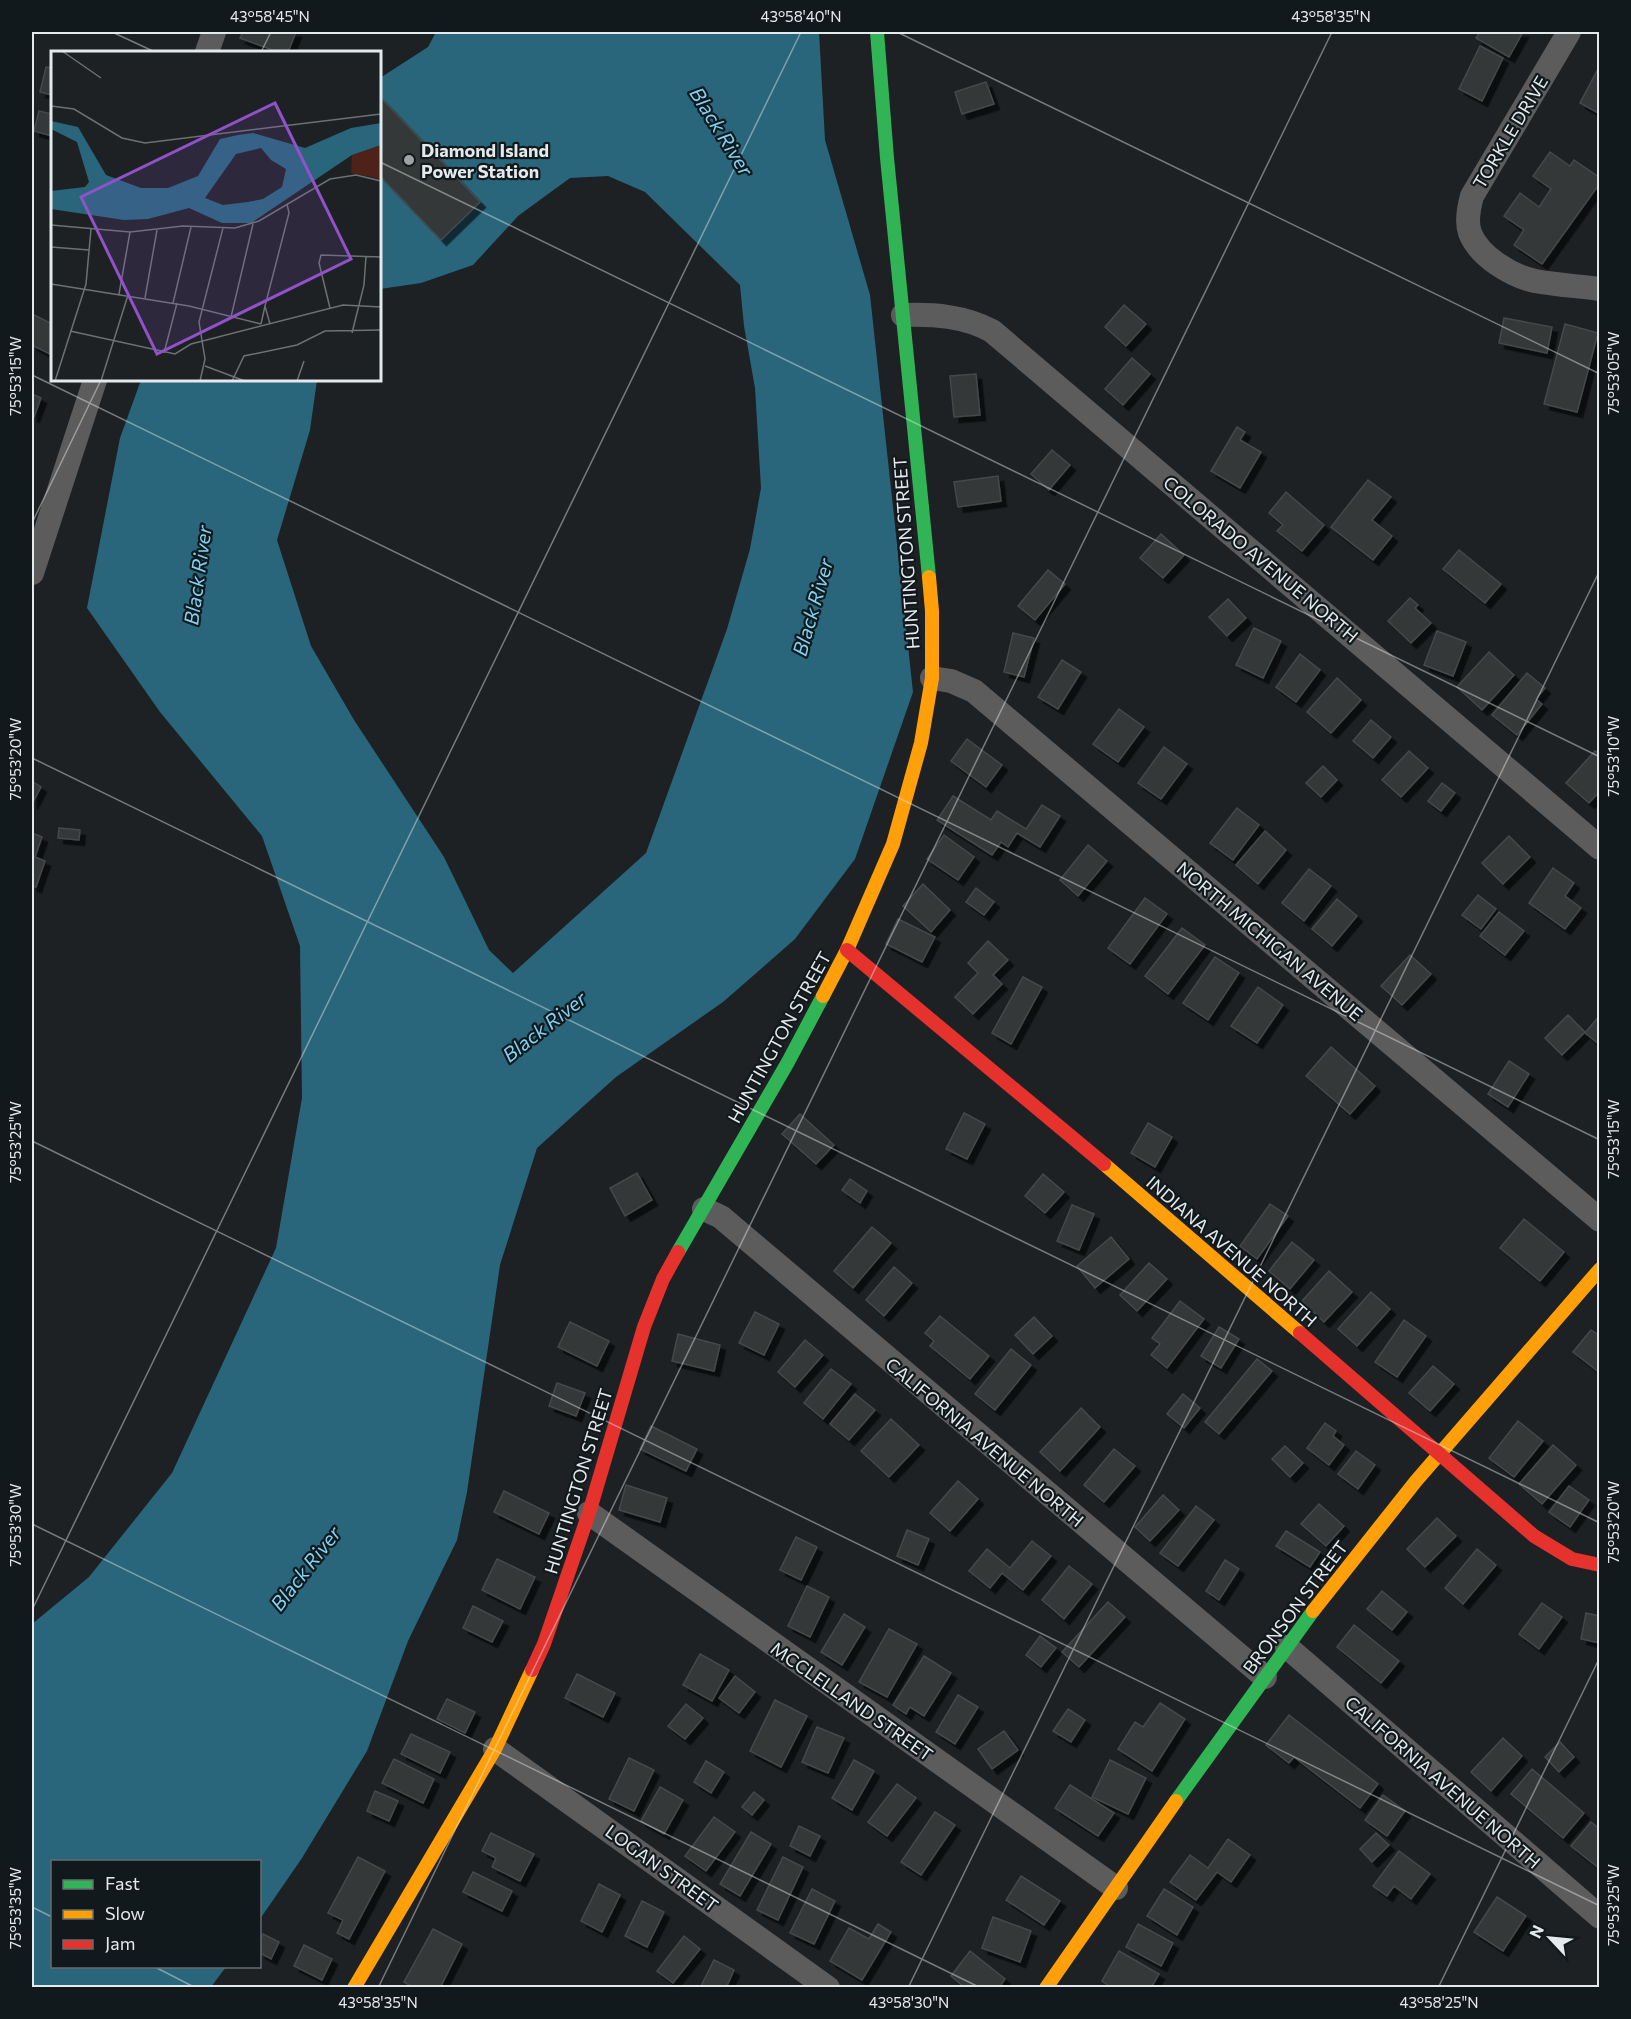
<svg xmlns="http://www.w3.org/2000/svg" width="1631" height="2019" viewBox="0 0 1631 2019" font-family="Commissioner,sans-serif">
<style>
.water{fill:#29667c}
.building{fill:#343739;stroke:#45484a;stroke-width:1.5;filter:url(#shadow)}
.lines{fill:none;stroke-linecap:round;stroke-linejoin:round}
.street{stroke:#5d5c5d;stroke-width:24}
.fast{stroke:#30b455;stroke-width:14}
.slow{stroke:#ff9f0a;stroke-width:14}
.jam{stroke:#e5322d;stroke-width:14}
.ticks{fill:none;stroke:#e4e9eb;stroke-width:1.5;stroke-opacity:0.45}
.poi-dot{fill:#9ea3a5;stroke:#12191c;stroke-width:2}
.labels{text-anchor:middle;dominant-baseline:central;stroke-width:4.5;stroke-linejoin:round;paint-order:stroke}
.street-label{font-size:18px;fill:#e4e9eb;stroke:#12191c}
.poi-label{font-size:18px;font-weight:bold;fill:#e4e9eb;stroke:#12191c;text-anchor:start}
.water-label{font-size:20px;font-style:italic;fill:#7ed3f4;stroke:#12191c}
.inset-road{fill:none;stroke:#6d7173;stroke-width:1.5}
.view{fill:#9052c8;fill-opacity:0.15;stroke:#9052c8;stroke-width:3}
.inset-edge{fill:none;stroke:#e4e9eb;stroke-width:3}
.neatline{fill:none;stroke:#e4e9eb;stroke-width:2}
.ticks-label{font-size:15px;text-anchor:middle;fill:#e4e9eb}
</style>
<defs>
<filter id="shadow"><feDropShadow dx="5.5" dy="5.5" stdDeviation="0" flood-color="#0009"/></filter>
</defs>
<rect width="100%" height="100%" fill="#1d2123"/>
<polygon class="water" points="436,32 819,32 825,140 870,295 913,692 855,859 795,939 723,1002 616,1077 537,1148 500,1265 467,1492 457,1540 408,1641 367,1751 302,1858 260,1919 260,1862 52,1862 52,1966 226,1967 211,1987 32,1988 32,1624 89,1577 172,1473 276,1248 302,1098 300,946 262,836 160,712 87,608 120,438 141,380 317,380 310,430 277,540 311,646 354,720 444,857 489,950 513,973 646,853 727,629 750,549 761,488 755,388 744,326 740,285 645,192 608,176 570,178 518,216 473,265 421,283 380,289 380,78 428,47"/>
<g class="building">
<polygon points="243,32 296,32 288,52 278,52 240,38"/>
<polygon points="1480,32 1523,32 1509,57 1476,38"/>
<polygon points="1480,46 1503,58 1482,101 1459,89"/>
<polygon points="46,67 52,68 52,95 40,92"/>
<polygon points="1597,71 1600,72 1600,114 1580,103"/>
<polygon points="986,82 994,104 962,114 955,92"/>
<polygon points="380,97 480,202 441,240 380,176"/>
<polygon points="39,111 52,114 52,136 34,131"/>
<polygon points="1550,152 1570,166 1574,160 1600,178 1600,183 1542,264 1514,245 1524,230 1504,216 1520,193 1539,207 1551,189 1533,176"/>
<polygon points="1124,305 1146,324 1126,346 1105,327"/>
<polygon points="32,314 52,324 52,355 32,345"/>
<polygon points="1504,318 1552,327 1547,353 1499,343"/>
<polygon points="1565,324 1598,333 1577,412 1544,404"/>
<polygon points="1132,358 1150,374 1123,405 1105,389"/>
<polygon points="976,374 980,415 954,417 950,376"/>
<polygon points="32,394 41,398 34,417 32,416"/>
<polygon points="1237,427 1245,432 1240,440 1261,452 1240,488 1211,471"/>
<polygon points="1052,450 1070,465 1049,490 1031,474"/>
<polygon points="998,476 1001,501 958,507 954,482"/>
<polygon points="1368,480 1391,497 1372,520 1392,536 1373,560 1331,527"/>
<polygon points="1286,492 1324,525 1302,551 1277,531 1283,525 1269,513"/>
<polygon points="1161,534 1184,555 1163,578 1140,558"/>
<polygon points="1459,550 1501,584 1485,603 1443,569"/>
<polygon points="1048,570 1065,584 1035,620 1018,606"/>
<polygon points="1410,598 1418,605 1415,608 1431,623 1411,643 1388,621"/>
<polygon points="1228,599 1246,618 1227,636 1209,617"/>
<polygon points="1254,628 1281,641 1263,678 1236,665"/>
<polygon points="1437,631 1466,642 1453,676 1424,665"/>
<polygon points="1013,633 1034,638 1024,677 1004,672"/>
<polygon points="1489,652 1514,675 1482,710 1457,687"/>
<polygon points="1300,654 1320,670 1296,702 1276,687"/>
<polygon points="1062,660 1081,672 1058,709 1038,697"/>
<polygon points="1527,673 1545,688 1536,699 1542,704 1517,735 1492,715"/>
<polygon points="1337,678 1361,700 1331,733 1307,712"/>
<polygon points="1119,709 1144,727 1118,762 1093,744"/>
<polygon points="1371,720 1391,737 1373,758 1353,741"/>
<polygon points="967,739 1002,765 986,787 951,761"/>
<polygon points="1164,747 1187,764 1161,799 1138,783"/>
<polygon points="1409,751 1428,768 1401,797 1382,780"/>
<polygon points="1595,751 1600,754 1600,791 1589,803 1566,783"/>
<polygon points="1323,766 1337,780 1321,797 1306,783"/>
<polygon points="32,781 41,787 32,804"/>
<polygon points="1442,783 1455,793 1441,811 1428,801"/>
<polygon points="953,796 991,820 997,811 1026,829 1042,805 1060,816 1040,847 1017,833 1008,847 1001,842 992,855 937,820"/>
<polygon points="1237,808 1259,825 1233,860 1210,843"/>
<polygon points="59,828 80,830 79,840 58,838"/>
<polygon points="1265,831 1286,850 1258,884 1236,865"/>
<polygon points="32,833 42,837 35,857 45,861 36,887 32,886"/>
<polygon points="944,835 974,857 958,880 927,859"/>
<polygon points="1509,836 1530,857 1503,884 1482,863"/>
<polygon points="1088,845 1107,861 1078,896 1060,880"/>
<polygon points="1553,868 1574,883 1565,896 1581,908 1565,929 1529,903"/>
<polygon points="1309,869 1331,886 1304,921 1282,903"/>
<polygon points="923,884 950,910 931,932 903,906"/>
<polygon points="976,888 994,902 984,915 966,902"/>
<polygon points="1478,895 1496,909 1481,929 1462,915"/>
<polygon points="1145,898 1167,914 1130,964 1108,948"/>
<polygon points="1337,899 1357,916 1332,946 1312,929"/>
<polygon points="1499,912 1524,931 1505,955 1480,936"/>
<polygon points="898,919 935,937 922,962 886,944"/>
<polygon points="1182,928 1205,945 1168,994 1145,976"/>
<polygon points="988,941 1008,960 993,975 1002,984 973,1014 955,997 978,973 968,963"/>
<polygon points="1410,955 1431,974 1402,1005 1381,986"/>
<polygon points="1215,957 1239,973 1208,1020 1183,1003"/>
<polygon points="1023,977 1042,987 1011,1044 992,1033"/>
<polygon points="1258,987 1283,1005 1257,1043 1231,1026"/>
<polygon points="1568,1015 1585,1032 1562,1055 1545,1038"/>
<polygon points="1600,1015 1600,1045 1585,1033"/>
<polygon points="1331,1047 1375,1086 1350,1114 1306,1076"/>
<polygon points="1509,1061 1529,1074 1508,1107 1488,1094"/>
<polygon points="964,1113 985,1124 967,1159 946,1149"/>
<polygon points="800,1114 834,1145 816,1164 782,1134"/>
<polygon points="1148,1123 1172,1137 1155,1167 1131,1153"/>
<polygon points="637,1173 652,1200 625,1216 610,1188"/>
<polygon points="1043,1174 1064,1192 1045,1213 1025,1196"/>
<polygon points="850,1179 867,1191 860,1203 842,1190"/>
<polygon points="1270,1204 1288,1216 1257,1259 1240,1246"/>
<polygon points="1072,1205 1094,1214 1079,1250 1057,1241"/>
<polygon points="1524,1219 1564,1252 1540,1281 1500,1248"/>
<polygon points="872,1227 891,1243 853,1288 834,1271"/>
<polygon points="1111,1237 1129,1259 1095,1288 1077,1266"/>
<polygon points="1292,1242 1314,1260 1290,1289 1269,1271"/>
<polygon points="1149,1263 1167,1279 1137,1311 1120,1295"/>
<polygon points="894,1267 912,1283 884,1316 866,1300"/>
<polygon points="1329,1271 1352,1292 1324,1322 1302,1301"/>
<polygon points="1371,1292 1390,1309 1357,1346 1338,1329"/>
<polygon points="1180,1301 1204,1319 1167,1368 1151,1355 1160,1344 1152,1338"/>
<polygon points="755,1312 779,1324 764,1355 739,1343"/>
<polygon points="940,1316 989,1356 970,1379 930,1346 934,1341 925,1333"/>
<polygon points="1034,1317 1052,1336 1033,1354 1015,1335"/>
<polygon points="1404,1320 1426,1336 1397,1377 1375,1362"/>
<polygon points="570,1322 609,1341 597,1366 558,1347"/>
<polygon points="1219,1327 1239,1339 1221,1368 1201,1356"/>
<polygon points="1591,1330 1600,1336 1600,1373 1573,1352"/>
<polygon points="678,1334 720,1345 714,1371 672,1361"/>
<polygon points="805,1340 823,1355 795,1387 778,1372"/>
<polygon points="1011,1349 1031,1365 995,1410 975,1394"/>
<polygon points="1257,1359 1272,1371 1219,1434 1205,1422"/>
<polygon points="1433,1366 1454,1384 1430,1411 1409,1393"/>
<polygon points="831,1369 851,1384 823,1419 804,1403"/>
<polygon points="557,1383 585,1393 576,1416 549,1406"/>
<polygon points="855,1394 875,1410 849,1440 830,1424"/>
<polygon points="1183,1394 1200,1408 1184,1428 1167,1414"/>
<polygon points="1081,1408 1100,1427 1060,1471 1040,1452"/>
<polygon points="891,1419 919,1445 889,1477 861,1451"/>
<polygon points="1518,1421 1543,1441 1514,1477 1489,1458"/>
<polygon points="1325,1423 1336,1431 1333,1436 1344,1445 1329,1465 1307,1448"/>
<polygon points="651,1426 697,1449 686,1471 640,1449"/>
<polygon points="1553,1445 1576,1465 1542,1504 1519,1484"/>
<polygon points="1285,1446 1303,1463 1290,1477 1272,1459"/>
<polygon points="1114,1449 1135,1466 1104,1502 1084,1485"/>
<polygon points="1356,1451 1375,1465 1358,1489 1338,1474"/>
<polygon points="958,1481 978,1499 950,1531 930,1513"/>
<polygon points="626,1485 667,1498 660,1522 619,1510"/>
<polygon points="1569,1486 1589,1500 1570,1527 1549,1512"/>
<polygon points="504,1491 549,1513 539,1534 494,1512"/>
<polygon points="1163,1495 1179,1510 1150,1541 1135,1527"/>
<polygon points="1319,1504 1344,1526 1326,1546 1301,1524"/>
<polygon points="1196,1506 1214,1520 1178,1566 1160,1553"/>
<polygon points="1437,1518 1456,1536 1425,1567 1407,1549"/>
<polygon points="907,1530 929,1539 918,1565 897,1556"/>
<polygon points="1286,1531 1320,1552 1310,1567 1276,1546"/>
<polygon points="796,1537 817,1547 801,1580 780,1570"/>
<polygon points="1032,1541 1051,1556 1023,1590 1002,1573 990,1588 969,1571 987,1549 1010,1568"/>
<polygon points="1477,1549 1496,1565 1463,1604 1445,1588"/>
<polygon points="497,1559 535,1577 520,1609 482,1590"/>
<polygon points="1225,1560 1239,1569 1219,1600 1206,1591"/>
<polygon points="1069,1566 1092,1584 1064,1619 1042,1600"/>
<polygon points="807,1586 829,1597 810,1637 788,1626"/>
<polygon points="1382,1591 1407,1612 1392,1630 1367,1609"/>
<polygon points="1108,1602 1125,1617 1079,1667 1062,1652"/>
<polygon points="1542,1603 1562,1617 1539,1649 1519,1634"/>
<polygon points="473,1606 503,1621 492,1642 463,1628"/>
<polygon points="1586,1613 1600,1616 1600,1643 1581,1639"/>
<polygon points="844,1614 865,1627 842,1665 821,1652"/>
<polygon points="1354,1625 1399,1661 1381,1683 1337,1647"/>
<polygon points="889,1629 917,1644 887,1697 859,1682"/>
<polygon points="1040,1636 1056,1648 1041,1667 1026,1655"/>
<polygon points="700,1654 729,1670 712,1701 683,1685"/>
<polygon points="924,1656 951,1673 924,1716 910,1707 906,1714 893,1705"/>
<polygon points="577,1674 615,1693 603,1717 565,1698"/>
<polygon points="735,1676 755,1692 739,1713 719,1698"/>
<polygon points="958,1695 978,1707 955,1744 936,1732"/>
<polygon points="447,1699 475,1712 465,1733 437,1719"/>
<polygon points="775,1700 807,1716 781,1767 750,1751"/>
<polygon points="1160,1703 1185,1719 1152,1771 1118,1749 1135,1722 1143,1727"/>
<polygon points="686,1704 703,1718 685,1739 668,1726"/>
<polygon points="1068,1709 1085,1720 1071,1742 1053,1731"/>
<polygon points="1289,1715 1378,1784 1360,1808 1294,1757 1289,1763 1266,1745"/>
<polygon points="817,1727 844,1738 828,1773 802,1762"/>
<polygon points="1004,1731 1018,1750 992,1769 978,1749"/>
<polygon points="411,1734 450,1752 440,1773 401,1754"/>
<polygon points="1503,1738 1522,1756 1491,1791 1471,1772"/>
<polygon points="1560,1742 1574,1757 1559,1772 1545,1757"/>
<polygon points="629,1758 654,1770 634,1811 609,1799"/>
<polygon points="394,1759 434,1779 423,1803 382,1783"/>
<polygon points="854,1760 874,1771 852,1810 832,1798"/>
<polygon points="1110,1760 1146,1778 1128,1814 1092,1797"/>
<polygon points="706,1761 724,1772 711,1793 694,1782"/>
<polygon points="1532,1769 1584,1813 1563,1838 1511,1794"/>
<polygon points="897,1784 916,1798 887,1836 868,1822"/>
<polygon points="1070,1785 1114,1813 1098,1836 1055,1808"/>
<polygon points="660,1787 683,1800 664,1834 641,1821"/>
<polygon points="375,1791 398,1801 389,1821 367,1811"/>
<polygon points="754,1792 764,1800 752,1815 742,1807"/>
<polygon points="1383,1795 1405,1811 1387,1836 1365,1820"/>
<polygon points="935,1812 955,1825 921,1875 901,1862"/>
<polygon points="714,1817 735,1832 706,1871 685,1856"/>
<polygon points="1591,1822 1600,1829 1600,1869 1571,1846"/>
<polygon points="799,1826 820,1836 810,1856 790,1846"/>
<polygon points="751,1832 771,1844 740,1896 720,1884"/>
<polygon points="491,1833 534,1854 520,1881 492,1867 496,1858 482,1851"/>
<polygon points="1376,1833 1389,1845 1372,1862 1360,1849"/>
<polygon points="1228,1839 1250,1855 1231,1882 1217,1872 1196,1900 1170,1882 1190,1855 1208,1868"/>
<polygon points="1399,1851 1430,1874 1411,1899 1394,1886 1387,1896 1373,1886"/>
<polygon points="358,1857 385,1871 349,1939 337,1933 343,1920 328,1913"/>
<polygon points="783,1857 803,1867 778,1920 757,1910"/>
<polygon points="473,1872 512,1891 502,1911 463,1892"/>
<polygon points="1021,1876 1060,1901 1044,1925 1006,1900"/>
<polygon points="599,1884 620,1895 602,1932 581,1921"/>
<polygon points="812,1889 835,1901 814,1944 790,1933"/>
<polygon points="1164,1889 1193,1907 1177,1935 1147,1916"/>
<polygon points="1497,1897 1526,1916 1503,1951 1474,1932"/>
<polygon points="642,1901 664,1912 647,1947 625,1936"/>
<polygon points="993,1917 1031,1931 1020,1962 982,1948"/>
<polygon points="878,1924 891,1932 862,1980 830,1961 849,1928 869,1939"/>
<polygon points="1138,1924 1173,1943 1161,1966 1126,1947"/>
<polygon points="433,1929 462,1944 440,1988 414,1988 404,1982"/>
<polygon points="263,1934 279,1942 271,1959 260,1953 260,1941"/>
<polygon points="684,1936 700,1949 673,1983 657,1971"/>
<polygon points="304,1945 332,1959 322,1980 294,1966"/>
<polygon points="970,1951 1005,1979 999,1988 965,1988 951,1976"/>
<polygon points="1119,1951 1159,1974 1151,1988 1112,1988 1102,1981"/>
<polygon points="714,1960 734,1970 726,1988 700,1988"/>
</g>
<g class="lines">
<g class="street">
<path d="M1569,32L1472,196C1469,207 1466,222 1470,233C1479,256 1511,276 1535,281C1556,285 1578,286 1600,289"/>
<polyline points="207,52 214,32"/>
<path d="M903,315C934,314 964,316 992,331L1600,848"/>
<polyline points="32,573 95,380"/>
<polyline points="932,678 951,681 974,691 1600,1220"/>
<polyline points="704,1209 721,1217 1265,1677"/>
<polyline points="589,1513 1116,1888"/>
<polyline points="1287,1647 1600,1917"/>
<polyline points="495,1749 828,1988"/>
</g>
<g class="fast">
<polyline points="877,32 887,158 929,577"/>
<polyline points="678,1252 788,1062 823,996"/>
<polyline points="1176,1801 1313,1611"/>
</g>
<g class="slow">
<polyline points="823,996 847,950 893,844 921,743 932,678 932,611 929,577"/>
<polyline points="1104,1164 1300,1333"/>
<polyline points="1313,1611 1416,1481 1600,1269"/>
<polyline points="354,1988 495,1749 532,1670"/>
<polyline points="1046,1988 1176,1801"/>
</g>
<g class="jam">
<polyline points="847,950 1104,1164"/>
<polyline points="1300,1333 1534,1536 1572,1559 1600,1565"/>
<polyline points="532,1670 544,1644 589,1513 644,1327 663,1279 678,1252"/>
</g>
</g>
<path class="ticks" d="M112,32L155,52M897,32L1600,374M261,52L271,32M380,162L1600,757M32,375L1600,1140M32,523L101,380M32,758L1600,1523M32,1141L1600,1906M32,1524L981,1988M32,1610L801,32M32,1907L52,1917M153,1966L196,1988M378,1988L1332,32M908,1988L1600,570M1438,1988L1600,1657"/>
<circle class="poi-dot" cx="409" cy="160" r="6"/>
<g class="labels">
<g class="street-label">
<text transform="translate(1510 132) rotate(-59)">TORKLE DRIVE</text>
<text transform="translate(906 553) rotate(-94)">HUNTINGTON STREET</text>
<text transform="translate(1261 559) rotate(40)">COLORADO AVENUE NORTH</text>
<text transform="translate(1270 941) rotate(40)">NORTH MICHIGAN AVENUE</text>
<text transform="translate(779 1037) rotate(-61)">HUNTINGTON STREET</text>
<text transform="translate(1232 1251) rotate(41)">INDIANA AVENUE NORTH</text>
<text transform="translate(985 1442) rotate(40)">CALIFORNIA AVENUE NORTH</text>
<text transform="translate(578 1481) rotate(-73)">HUNTINGTON STREET</text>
<text transform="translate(1295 1607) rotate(-53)">BRONSON STREET</text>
<text transform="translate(852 1701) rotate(35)">MCCLELLAND STREET</text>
<text transform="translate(1443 1782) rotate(41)">CALIFORNIA AVENUE NORTH</text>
<text transform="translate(662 1868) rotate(36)">LOGAN STREET</text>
</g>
<g class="poi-label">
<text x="421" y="150">Diamond Island<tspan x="421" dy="21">Power Station</tspan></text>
</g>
<g class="water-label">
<text transform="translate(722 131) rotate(58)">Black River</text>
<text transform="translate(197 575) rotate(-82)">Black River</text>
<text transform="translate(812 607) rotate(-74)">Black River</text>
<text transform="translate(544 1026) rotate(-38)">Black River</text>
<text transform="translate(305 1568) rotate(-52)">Black River</text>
</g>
</g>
<g transform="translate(51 51)">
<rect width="330" height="330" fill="#1d2123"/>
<path d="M330,94V128L300,122L301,104Z" fill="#4e2119"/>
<path d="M0,70L27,76L55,124L90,137H117L147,125L169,88L187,84L202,82L254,97L300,77L330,72V94L301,104L200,172H171L138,157L97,168L73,169L0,158V140L34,136L38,131L26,91L0,78ZM210,97L220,109L235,118L231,136L212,148L197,151L172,154L154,147L185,103Z" fill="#29667c" fill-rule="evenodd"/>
<path class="inset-road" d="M11,0L50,27M0,55L23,58L71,87L94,92L330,63M0,174L79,181L132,175L184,177L208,170L279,128L305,124L330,130M0,196L38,199M0,233L138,255L210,273M68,243L79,181M94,247L106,179M122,252L140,176M279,257L268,212L270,204L330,206M180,266L202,173M210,273L214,255M219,273L214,255L238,162L236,153M19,280L124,303L140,293L292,254L330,256M301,282L313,234L315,205M113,302L126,252M154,315L194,330M4,330L35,233L40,178M50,330L77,244M149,330L154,308L148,271L172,177M181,330L193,305L246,294L274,280L330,279M246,330L253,310"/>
<path class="view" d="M224,52L300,208L106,303L30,146Z"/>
<rect width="330" height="330" class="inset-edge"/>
</g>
<rect width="1631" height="2019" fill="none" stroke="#12191c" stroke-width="66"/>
<rect x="51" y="1860" width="210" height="108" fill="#12191c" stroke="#666c6f" stroke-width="1.5"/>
<rect x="63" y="1880" width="30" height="9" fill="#30b455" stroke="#666c6f" stroke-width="1.5"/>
<text x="105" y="1890" font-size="18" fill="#e4e9eb">Fast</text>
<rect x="63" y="1910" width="30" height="9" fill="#ff9f0a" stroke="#666c6f" stroke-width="1.5"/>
<text x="105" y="1920" font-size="18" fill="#e4e9eb">Slow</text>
<rect x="63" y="1940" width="30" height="9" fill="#e5322d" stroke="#666c6f" stroke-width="1.5"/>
<text x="105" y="1950" font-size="18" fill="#e4e9eb">Jam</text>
<g transform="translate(1550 1938) rotate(296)" stroke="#12191c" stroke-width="4.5" paint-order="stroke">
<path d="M0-4.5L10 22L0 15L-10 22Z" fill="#e4e9eb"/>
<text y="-9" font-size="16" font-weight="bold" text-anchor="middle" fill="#e4e9eb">N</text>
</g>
<rect x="33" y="33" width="1565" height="1953" class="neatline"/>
<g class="ticks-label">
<text x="270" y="22">43°58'45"N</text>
<text x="801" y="22">43°58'40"N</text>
<text x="1331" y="22">43°58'35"N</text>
<text transform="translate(1614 373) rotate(-90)" y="5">75°53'05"W</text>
<text transform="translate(16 376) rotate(-90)" y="5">75°53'15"W</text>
<text transform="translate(1614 756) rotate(-90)" y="5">75°53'10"W</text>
<text transform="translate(16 759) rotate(-90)" y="5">75°53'20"W</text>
<text transform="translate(1614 1139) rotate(-90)" y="5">75°53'15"W</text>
<text transform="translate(16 1142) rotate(-90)" y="5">75°53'25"W</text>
<text transform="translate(1614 1522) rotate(-90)" y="5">75°53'20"W</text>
<text transform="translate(16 1525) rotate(-90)" y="5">75°53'30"W</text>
<text transform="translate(1614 1905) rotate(-90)" y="5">75°53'25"W</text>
<text transform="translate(16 1908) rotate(-90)" y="5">75°53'35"W</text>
<text x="378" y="2008">43°58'35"N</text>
<text x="909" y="2008">43°58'30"N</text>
<text x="1439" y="2008">43°58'25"N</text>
</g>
</svg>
